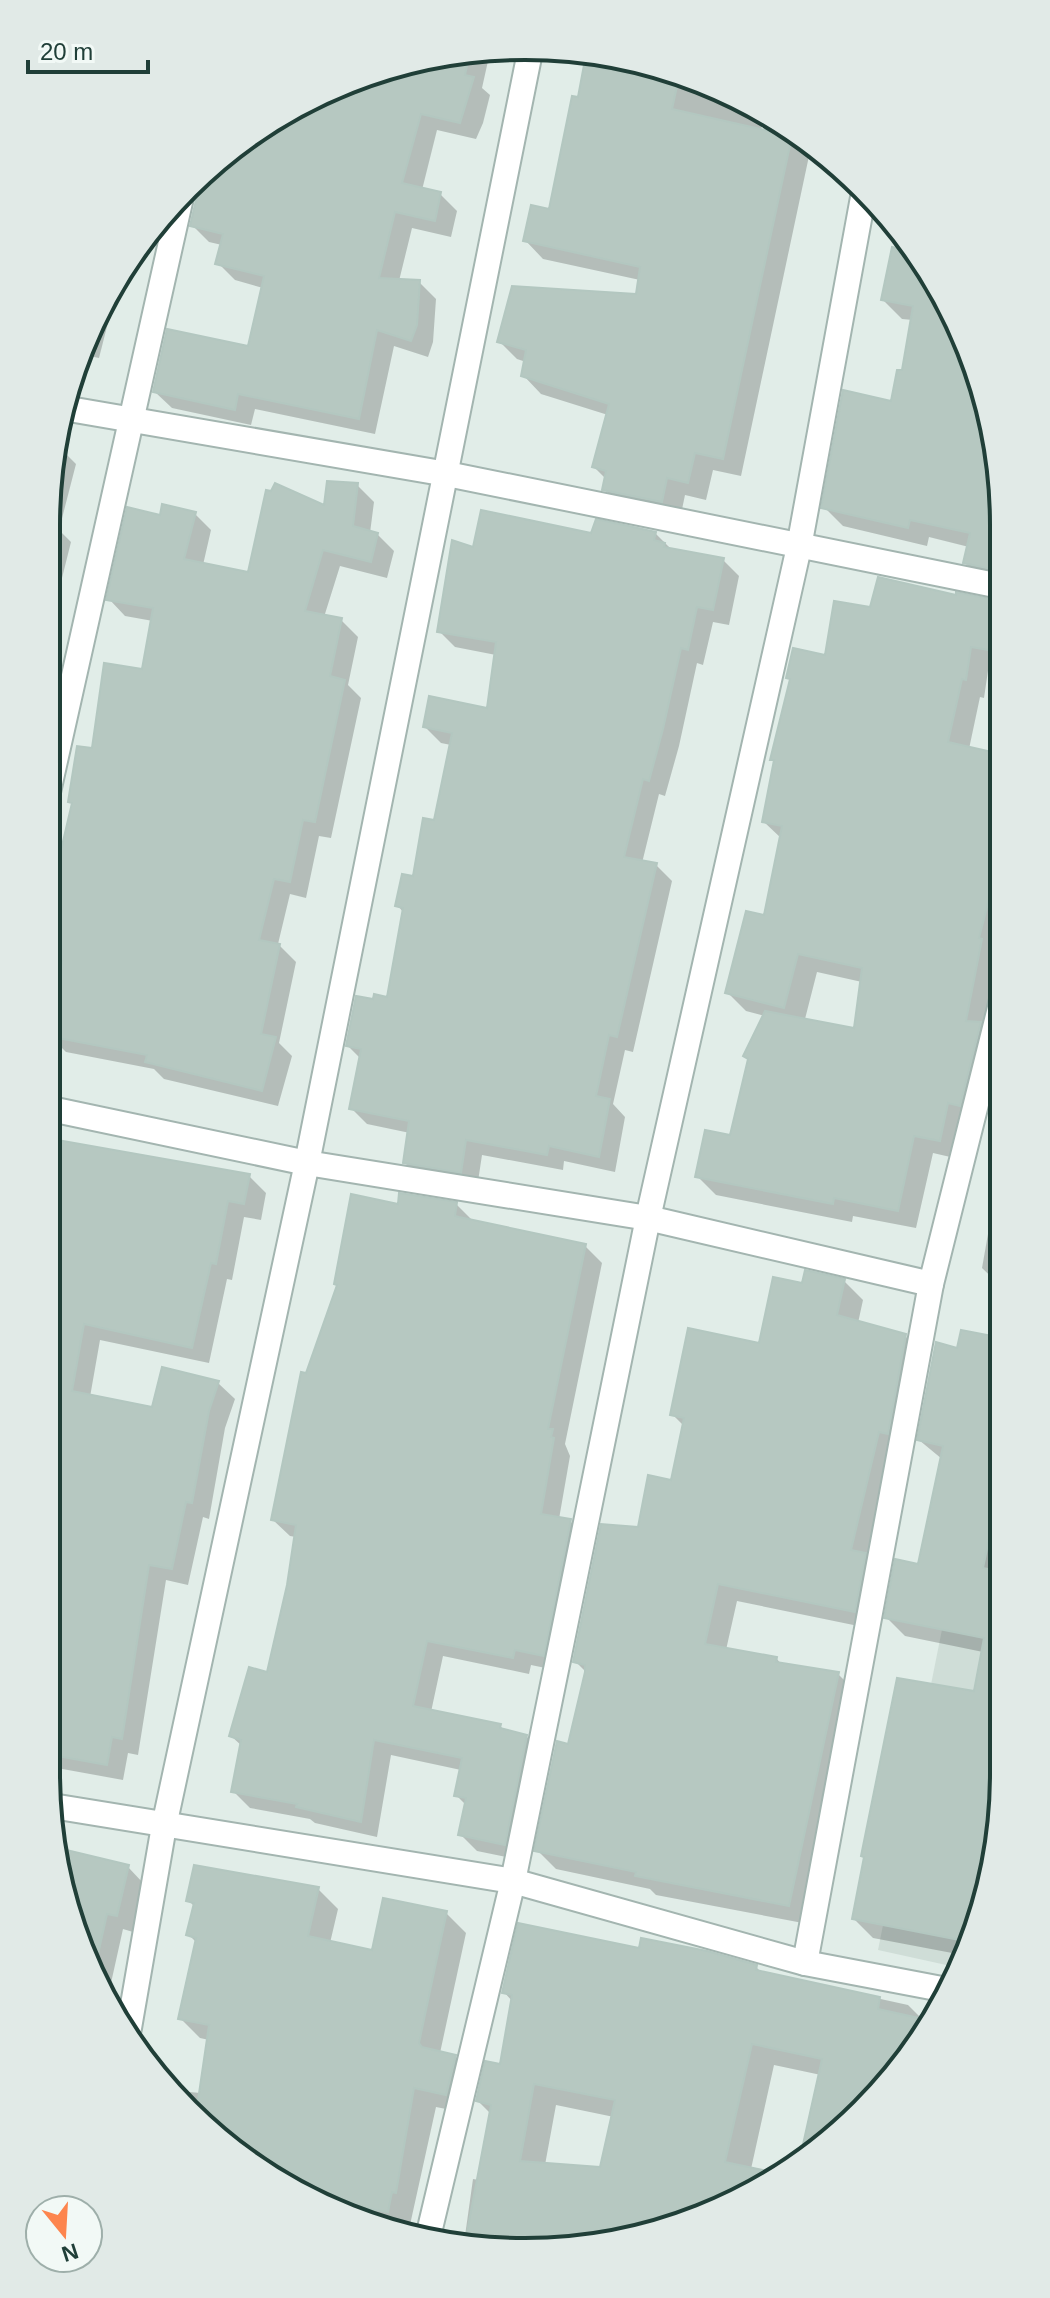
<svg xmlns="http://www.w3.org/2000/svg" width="1050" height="2298" viewBox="0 0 1050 2298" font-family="Helvetica,sans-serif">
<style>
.built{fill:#cfddd7}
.shadow{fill:#0003;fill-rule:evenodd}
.building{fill:#b6c8c1;stroke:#b3c7c0;stroke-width:2;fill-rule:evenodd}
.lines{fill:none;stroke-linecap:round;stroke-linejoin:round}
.minor-casing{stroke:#a3b5b0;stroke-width:28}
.minor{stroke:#fff;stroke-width:24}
.rim{fill:none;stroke:#203f38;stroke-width:4}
</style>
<rect width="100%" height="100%" fill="#e1ede8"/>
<polygon class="built" points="1003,1324 1004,1773 968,1956 960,1968 878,1950"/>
<g class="shadow">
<polygon points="481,55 488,61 482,88 490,95 483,123 476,139 437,130 422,190 440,194 457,211 451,237 412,228 399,281 419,282 436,299 433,342 428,357 394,346 375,434 255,409 251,425 172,408 155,392 249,349 263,288 235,280 218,263 222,245 209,242 192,225 199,189 193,182 341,83"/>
<polygon points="599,61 708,82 764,114 761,131 791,138 809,156 741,476 713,470 706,500 685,495 680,519 622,507 604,489 606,479 594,467 608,415 541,394 523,375 526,362 517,359 499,341 638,296 640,280 543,259 525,240 550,212 579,99"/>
<polygon points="902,230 967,341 1000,462 1000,585 984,581 965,563 969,547 929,537 927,546 843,526 824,507 893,403 903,373 913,320 902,319 883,300"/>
<polygon points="116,291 99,358 80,354 82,342"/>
<polygon points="61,449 76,464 59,530 71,542 56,602 46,599 46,525"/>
<polygon points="357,485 374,502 370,533 377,534 394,551 387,578 340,566 324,617 341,620 358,637 348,685 361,698 331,838 319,836 306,898 290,894 278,944 296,962 279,1043 292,1056 278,1106 164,1079 154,1069 66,1052 49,1035 62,969 51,957 58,931 47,920 74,806 70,802 93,750 143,671 153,621 125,616 109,599 161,518 195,514 211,530 203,565 249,575"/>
<polygon points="655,533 672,550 723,560 739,576 729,625 713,622 703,665 697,663 679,746 665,796 659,794 642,863 656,865 672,881 633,1052 625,1050 613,1104 625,1117 615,1172 564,1161 563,1170 482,1155 477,1188 422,1179 405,1163 410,1133 367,1124 351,1108 361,1059 348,1046 375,1002 389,999 404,913 398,906 415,879 436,822 451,745 441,743 425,727 488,710 496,655 455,647 439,631 474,549 593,536"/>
<path d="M957,598L1000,602V666L989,664L984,698L980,697L969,749L1001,756V964L970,1122L959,1159L933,1153L916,1228L853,1216L852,1222L716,1195L697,1176L732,1137L765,1016L746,1011L727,992L766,917L782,839L764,822L776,762L772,759L792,682L788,678L827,657L872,609ZM817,972L862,982L855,1031L805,1019Z"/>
<polygon points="46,1139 249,1176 266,1193 261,1220 244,1217 232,1280 227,1279 209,1363 100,1340 90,1397 153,1409 218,1383 235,1399 225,1428 209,1519 203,1517 188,1585 166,1580 138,1755 128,1753 123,1780 46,1766"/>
<polygon points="1002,1155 1002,1287 982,1268"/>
<polygon points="456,1204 473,1221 585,1246 602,1263 565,1444 570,1456 559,1519 570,1521 587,1538 560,1671 531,1665 529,1674 443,1656 431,1712 500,1726 506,1732 526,1736 543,1753 521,1860 477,1851 460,1834 467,1806 456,1795 461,1770 391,1755 377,1837 315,1823 310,1819 250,1808 233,1791 242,1746 231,1736 269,1675 296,1537 290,1536 273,1520 308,1375 339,1287 336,1284 399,1206"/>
<polygon points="844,1281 863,1300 858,1323 905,1336 924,1355 873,1629 737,1601 726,1650 776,1658 782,1665 838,1674 857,1693 808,1924 656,1895 650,1889 556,1869 537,1850 570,1746 587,1673 575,1661 639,1529 672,1482 684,1426 673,1415 760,1345 803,1285"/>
<polygon points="1003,1340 1004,1773 968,1956 873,1938 854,1919 975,1693 983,1652 905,1636 886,1617 919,1566 942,1459 919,1440 959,1350"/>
<polygon points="59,1852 128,1867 144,1884 133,1932 123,1929 109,1992 72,1927"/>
<polygon points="318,1889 338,1909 330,1943 373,1952 446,1913 466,1933 440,2053 455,2056 475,2076 466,2113 436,2107 408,2234 286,2188 166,2090 201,2093 209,2040 200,2038 180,2018 197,1943 188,1934 195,1907 188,1900"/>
<path d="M641,1950L756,1967L762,1973L908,2005L926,2023L885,2089L803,2156L821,2075L774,2065L751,2169L779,2175L764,2188L618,2243H464L473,2179L479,2180L491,2114L478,2101L502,2067L513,2002L504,1992ZM556,2105L614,2117L601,2170L545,2165Z"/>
</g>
<g class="building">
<polygon points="469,57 465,75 474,77 460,123 421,114 402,183 441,192 435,221 395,212 379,278 420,280 417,325 411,341 377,330 359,419 238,394 235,410 153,392 167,329 248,346 264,276 215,264 223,234 190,226 197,196 192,182 341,83"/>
<polygon points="606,62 679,77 672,109 792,136 723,459 695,453 688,483 667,478 662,502 602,490 606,471 592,467 609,404 521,376 526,350 497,342 512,286 636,294 640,267 523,241 531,205 549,209 572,96 578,97 584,65 605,69"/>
<polygon points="892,247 916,252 967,341 1000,462 1000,571 963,563 970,533 910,520 908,528 821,508 843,390 891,401 897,370 902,370 913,306 881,300"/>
<polygon points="327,481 358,483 353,526 378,533 371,562 323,550 305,611 342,618 330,676 345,680 315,822 303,820 290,882 274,879 259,940 280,944 261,1034 276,1037 262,1091 145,1062 147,1055 47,1036 62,961 49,958 58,923 46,921 46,914 72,803 68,802 77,746 92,748 104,663 142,669 153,608 106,600 127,507 160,515 162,504 196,512 184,559 248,572 266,490 271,491 275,483 324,505"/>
<polygon points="481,510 591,533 596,519 656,532 654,540 665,543 664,547 724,558 713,610 697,607 688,650 681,648 663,729 649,781 643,779 624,857 657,863 617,1037 609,1035 596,1096 610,1099 599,1157 549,1146 547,1155 466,1140 461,1173 403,1163 409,1121 349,1109 361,1049 346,1046 356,996 373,999 374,994 387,997 403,908 395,906 402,874 413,876 423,818 434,820 452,733 423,727 429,696 487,708 496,642 437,632 452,540 473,547"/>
<polygon points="878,577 956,595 956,592 1000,601 1000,652 971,647 966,680 962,679 948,742 1001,754 1001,853 979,938 982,939 966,1021 981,1022 960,1106 948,1103 940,1141 914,1136 898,1211 834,1198 833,1204 695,1177 705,1130 730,1135 748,1059 743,1056 765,1011 854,1028 862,968 798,954 784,1008 725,993 746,911 764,915 782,826 762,822 774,760 770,760 790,679 786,678 793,648 825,655 834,601 870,607"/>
<polygon points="1002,1063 1002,1113 990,1111"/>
<polygon points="46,1138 250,1174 244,1204 228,1201 216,1264 211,1263 192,1348 84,1324 72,1391 152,1407 162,1367 219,1381 209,1411 192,1503 186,1502 172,1569 149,1565 122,1739 112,1737 107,1765 46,1754"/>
<polygon points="399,1193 457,1202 455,1216 459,1217 586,1244 548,1429 553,1429 551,1437 554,1438 541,1514 571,1519 544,1656 515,1650 513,1658 427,1641 413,1706 501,1724 500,1728 527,1735 505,1845 458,1835 466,1798 454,1796 462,1758 374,1740 361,1822 296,1807 297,1804 231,1792 241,1740 229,1736 249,1667 267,1672 287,1585 296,1525 271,1520 301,1372 306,1373 337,1285 334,1284 351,1194 398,1204"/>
<polygon points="805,1270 845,1279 837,1315 906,1334 888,1434 879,1432 851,1550 866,1553 855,1612 718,1584 705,1644 777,1657 776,1662 839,1672 789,1906 635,1876 636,1872 534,1851 557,1741 568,1744 585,1672 585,1665 573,1662 601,1524 638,1527 648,1475 671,1480 684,1418 670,1415 688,1328 759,1343 773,1277 802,1283"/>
<polygon points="961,1330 1003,1338 1003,1473 983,1568 1003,1572 1004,1773 970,1942 852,1919 864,1857 861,1856 897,1678 974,1691 984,1638 884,1618 895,1559 918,1564 943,1446 917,1440 936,1342 957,1348"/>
<polygon points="58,1848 129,1865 117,1916 107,1914 95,1968 72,1927"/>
<polygon points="194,1865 319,1887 308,1936 372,1950 383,1898 447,1911 419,2043 422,2047 456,2055 446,2095 414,2088 396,2193 392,2192 388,2212 317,2200 286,2188 196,2114 209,2025 178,2019 196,1938 186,1935 194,1903 186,1901"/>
<path d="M518,1923L639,1948L641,1938L707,1951L757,1965L756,1970L880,1997L878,2009L928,2020L885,2089L800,2158L822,2059L752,2044L725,2162L781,2174L764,2188L618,2243H465L491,2105L476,2101L485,2061L500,2064L512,1995L502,1993ZM534,2084L615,2100L600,2167L520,2161Z"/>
</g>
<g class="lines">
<defs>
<g id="minor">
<polyline points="69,409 447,474 1000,586"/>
<polyline points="46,801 182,193"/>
<polyline points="46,1108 307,1163 648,1218 931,1284"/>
<polyline points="52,1806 513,1881 805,1963 947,1990"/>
<polyline points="805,1963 931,1284 1002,1000"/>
<polyline points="129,2028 164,1826 307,1163 531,47"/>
<polyline points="427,2241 513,1881 648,1218 799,547 864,192"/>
</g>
</defs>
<use href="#minor" class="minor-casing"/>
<use href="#minor" class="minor"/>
</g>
<path d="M0 0H1050V2298H0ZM525 60H525A465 465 0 0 1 990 525V1773A465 465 0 0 1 525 2238H525A465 465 0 0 1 60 1773V525A465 465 0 0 1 525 60Z" fill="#e1eae7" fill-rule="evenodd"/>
<path class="rim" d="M525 60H525A465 465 0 0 1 990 525V1773A465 465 0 0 1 525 2238H525A465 465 0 0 1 60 1773V525A465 465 0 0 1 525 60Z"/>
<g transform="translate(64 2234) rotate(162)"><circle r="38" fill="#f2f9f6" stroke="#9eafaa" stroke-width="2"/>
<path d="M0-6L14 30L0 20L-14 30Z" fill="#fd854e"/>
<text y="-12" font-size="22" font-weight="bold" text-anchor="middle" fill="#203f38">N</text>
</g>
<path d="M28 60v12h120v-12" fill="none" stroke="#203f38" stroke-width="4"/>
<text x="40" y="60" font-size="24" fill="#203f38" stroke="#f2f9f6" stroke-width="6" paint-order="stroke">20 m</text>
</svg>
